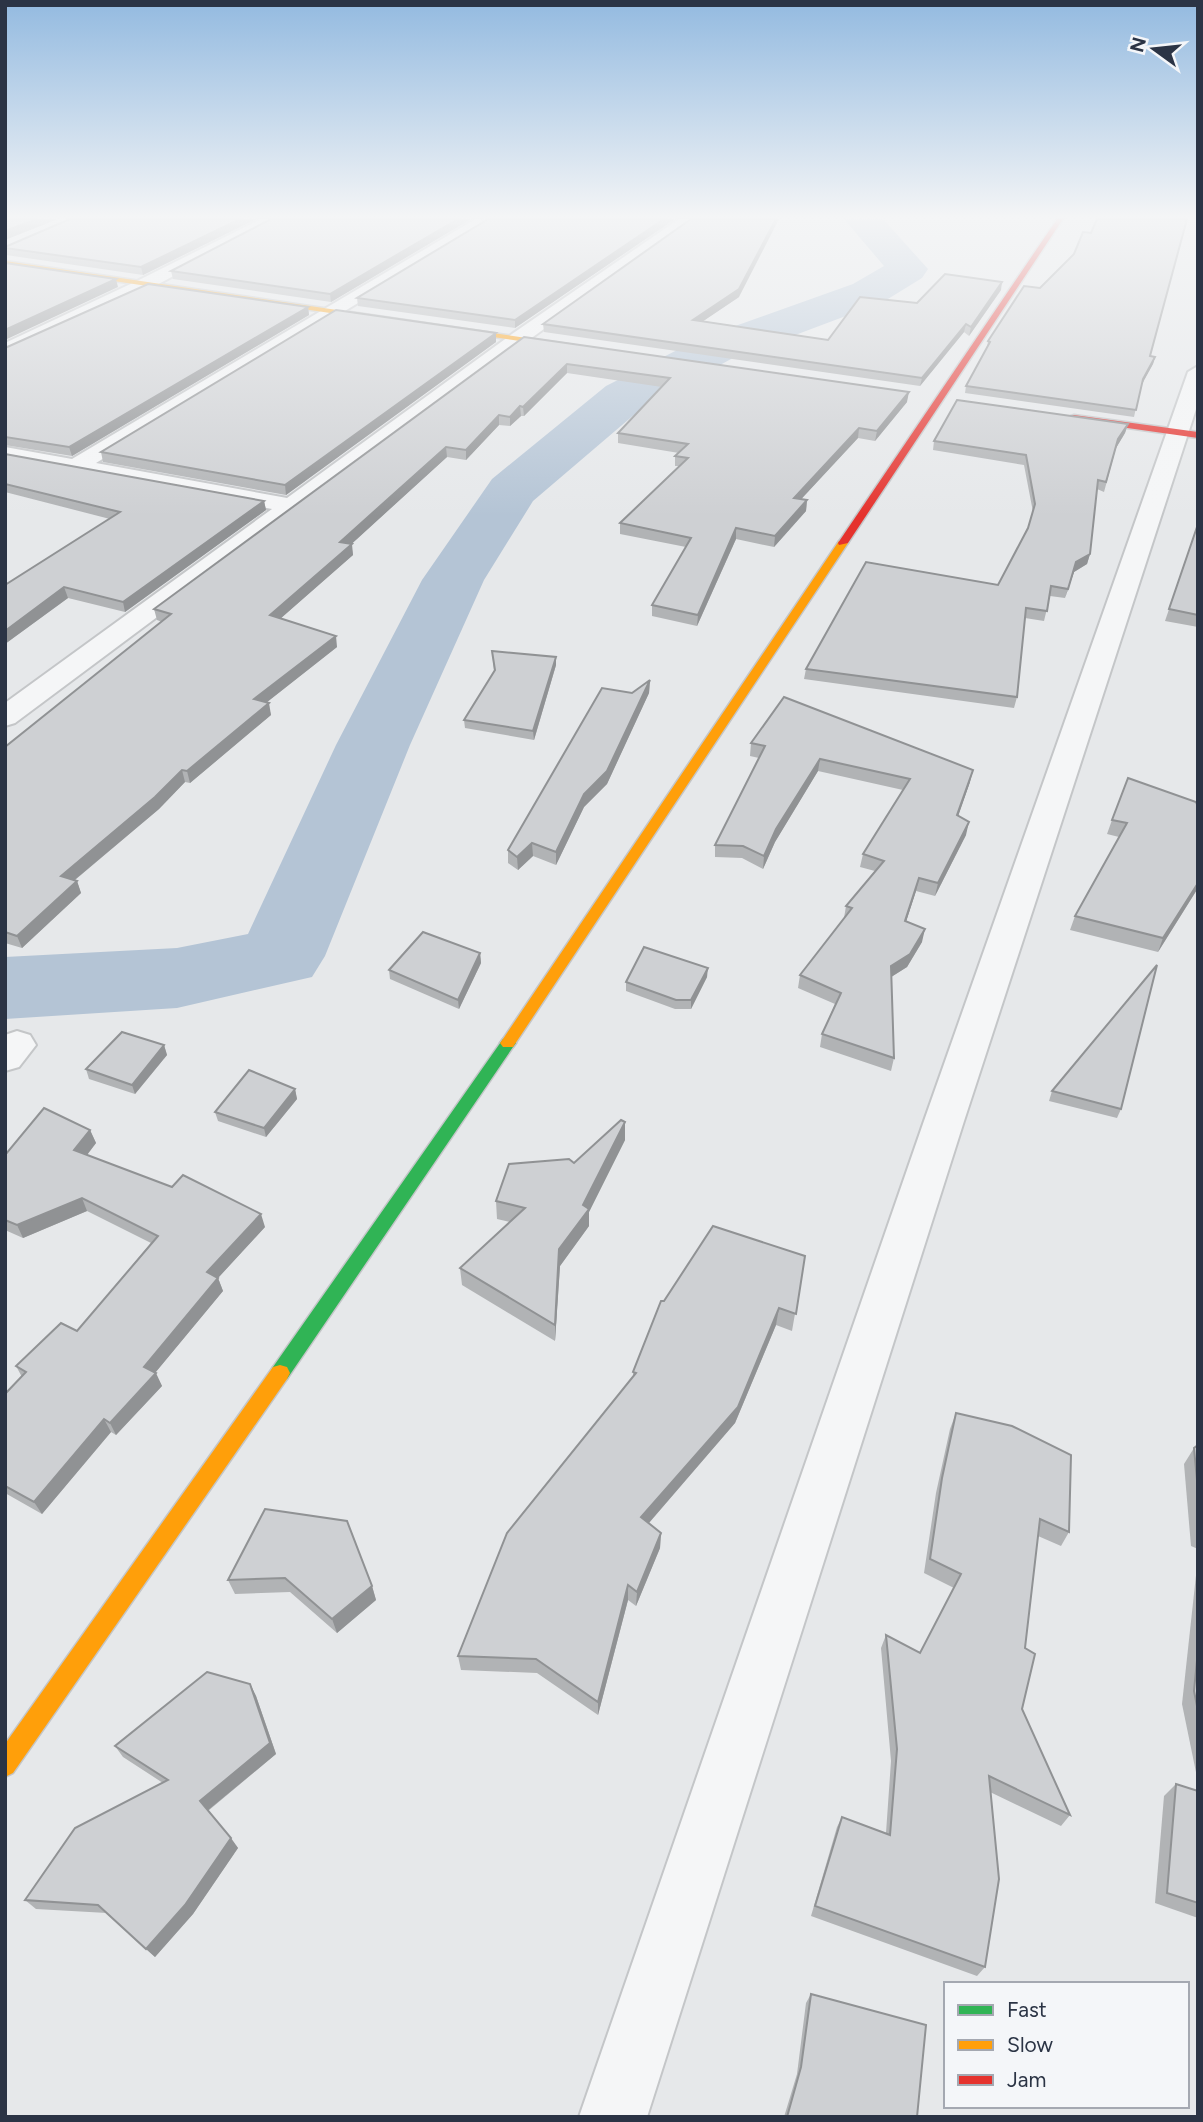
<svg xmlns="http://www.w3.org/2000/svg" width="1203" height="2122" viewBox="0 0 1203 2122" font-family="Figtree,sans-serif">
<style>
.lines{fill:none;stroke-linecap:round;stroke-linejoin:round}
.river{fill:#b4c4d5;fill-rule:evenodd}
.street-casing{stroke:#c4c6c8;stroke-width:4}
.fast-casing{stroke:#c4c6c8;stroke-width:3}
.slow-casing{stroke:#c4c6c8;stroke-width:3}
.jam-casing{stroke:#c4c6c8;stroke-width:3}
.street{fill:#f5f6f7;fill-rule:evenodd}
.fast{fill:#30b455;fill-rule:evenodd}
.slow{fill:#ff9f0a;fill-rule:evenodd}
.jam{fill:#e5322d;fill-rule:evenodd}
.wall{fill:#b1b3b5}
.shaded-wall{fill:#909294}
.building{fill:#ced0d3;stroke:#909294;stroke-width:2}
</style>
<rect width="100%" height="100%" fill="#e6e8ea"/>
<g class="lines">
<polygon class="river" points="844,219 883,219 928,269 922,278 883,302 731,359 642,408 533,501 484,580 410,745 325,956 312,977 177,1008 5,1019 5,957 177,948 248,934 336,745 422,580 492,479 606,386 699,339 853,284 884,266"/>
<defs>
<g id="street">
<polygon points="261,219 280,219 151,288 5,356 5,343 139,280"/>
<polygon points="480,219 487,223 484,226 96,463 287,498 512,334 679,219 696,219 526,342 15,723 5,726 5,703 272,509 5,460 5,447 72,459 474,220"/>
<polygon points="1198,366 1198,403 964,1121 647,2117 579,2117 924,1121 1188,372"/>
<polygon points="17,1031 30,1035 36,1045 19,1067 5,1071 5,1035"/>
</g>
<polygon id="fast" points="508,1037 516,1043 513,1047 287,1379 280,1381 273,1379 270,1373 273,1367 503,1039"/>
<g id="slow">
<polygon points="5,261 574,345 578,347 574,349 5,265"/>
<polygon points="839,541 848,543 513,1047 503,1047 500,1043 503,1039"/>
<polygon points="280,1365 287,1367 290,1373 287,1379 13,1773 5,1777 5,1744 273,1367"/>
</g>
<g id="jam">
<polygon points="1057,219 1063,219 848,543 839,545 838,543"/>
<polygon points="1074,415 1198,432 1198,438 1071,420 1071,416"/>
</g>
</defs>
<use href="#street" class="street-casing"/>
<use href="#fast" class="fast-casing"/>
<use href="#slow" class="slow-casing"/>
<use href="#jam" class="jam-casing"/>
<use href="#street" class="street"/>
<use href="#fast" class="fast"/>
<use href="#slow" class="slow"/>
<use href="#jam" class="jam"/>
</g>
<g class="wall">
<polygon points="256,219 143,275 6,255 5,247"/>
<polygon points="471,219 331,302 173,279 171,271"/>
<polygon points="484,219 675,219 515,328 358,306 357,298 486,220"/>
<polygon points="1091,233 1150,356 1155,357 1153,364 1141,385 1134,417 965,393 966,386 987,348 988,341 1074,254"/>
<polygon points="1001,290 969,336 964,332 920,386 544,332 543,324 739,297 703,321 828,340 917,303"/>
<polygon points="308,307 309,315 72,456 5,445 5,348"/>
<polygon points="496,333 496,342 286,495 103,462 101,452"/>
<polygon points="524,337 907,402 875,441 858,438 801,499 807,500 806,511 774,547 736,539 697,626 652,616 652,605 686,547 620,534 620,523 679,466 675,466 675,456 679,453 618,443 618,433 662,387 567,373 524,416 521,416 510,426 499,425 466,460 447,457 351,544 353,555 281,618 337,647 267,702 271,715 190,783 185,782 159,809 75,880 77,881 81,893 22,948 5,943 5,747 162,622 157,620 154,609"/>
<polygon points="1128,424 1125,433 1116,448 1104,492 1097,489 1090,554 1087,564 1074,572 1065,598 1050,596 1044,621 1025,618 1017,697 1014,708 804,679 806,669 998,585 1028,528 1033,512 1024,465 933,450 934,441"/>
<polygon points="5,454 264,501 266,510 125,612 68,598 5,644 5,585 110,519 5,492"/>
<polygon points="1198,524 1198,627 1165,621"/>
<polygon points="492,651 556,657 556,665 534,740 465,728 464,720 494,671"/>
<polygon points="650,680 649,693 607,784 584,807 556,865 533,856 518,870 508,863 508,850 632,693"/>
<polygon points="751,743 970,782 958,816 966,835 935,896 916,891 906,922 922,942 907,967 891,977 894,1058 891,1071 820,1047 822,1034 835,1004 798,988 800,975 844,918 846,906 875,871 860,867 863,854 903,790 818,771 775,842 763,869 742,858 715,857 715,845 759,758 750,756"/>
<polygon points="1198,807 1198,888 1158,952 1070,930 1075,916 1119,837 1107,834 1112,820"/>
<polygon points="480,953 481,963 459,1009 390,979 389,970"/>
<polygon points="707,977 691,1009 675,1009 626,991 626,982"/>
<polygon points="164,1045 167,1055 135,1094 89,1079 86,1069"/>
<polygon points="295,1089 297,1099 266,1137 218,1121 215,1112"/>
<polygon points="1052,1091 1121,1109 1117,1118 1049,1101"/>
<polygon points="625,1122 625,1140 589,1212 589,1226 560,1266 555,1341 462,1285 460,1268 510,1222 497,1219 496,1201 574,1163"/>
<polygon points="90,1130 96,1143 87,1155 265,1227 218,1278 223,1291 155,1373 162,1386 116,1435 111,1432 42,1514 5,1493 5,1394 22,1377 16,1366 77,1331 151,1243 87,1211 23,1238 5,1230 5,1155"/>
<polygon points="805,1256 792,1331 776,1325 735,1423 649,1523 661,1533 660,1548 636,1606 628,1600 598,1715 537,1673 461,1670 458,1656 633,1377 633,1372 664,1301"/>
<polygon points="956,1413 1069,1532 1061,1546 1038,1536 1025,1648 1022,1709 1070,1815 1061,1826 990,1792 985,1967 977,1976 811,1916 837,1827 842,1817 886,1833 891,1761 881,1648 886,1635 920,1653 954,1588 924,1573 936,1493 950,1429"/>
<polygon points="1198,1445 1198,1549 1191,1546 1184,1464 1194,1448"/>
<polygon points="265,1509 372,1586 376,1600 337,1633 290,1592 235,1594 228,1580"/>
<polygon points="1198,1557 1198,1782 1182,1704"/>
<polygon points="250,1684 256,1696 276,1754 208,1811 238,1848 193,1914 155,1957 107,1913 36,1909 25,1900 163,1783 123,1757 115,1746"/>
<polygon points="1176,1784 1198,1791 1198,1918 1155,1903 1164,1796"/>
<polygon points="811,1994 917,2117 784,2117 797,2074 806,2003"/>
</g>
<g class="shaded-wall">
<polygon points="37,219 58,219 5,240 5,231"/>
<polygon points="240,219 256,219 143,275 141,267"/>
<polygon points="458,219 471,219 331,302 330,294"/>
<polygon points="664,219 675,219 515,328 515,320"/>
<polygon points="776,219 779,219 739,297 693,328 693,320"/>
<polygon points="116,279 118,287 5,340 5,330"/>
<polygon points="1002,282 1001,290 969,336 971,327"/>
<polygon points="308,307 309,315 72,456 69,447"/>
<polygon points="966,324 964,332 920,386 922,378"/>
<polygon points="496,333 496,342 286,495 285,485"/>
<polygon points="1155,357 1153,364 1141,386 1143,379"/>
<polygon points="567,364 567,373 524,416 523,407"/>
<polygon points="909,392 907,402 875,441 877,431"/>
<polygon points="520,406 521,416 510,426 510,417"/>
<polygon points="499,415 499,425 466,460 466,450"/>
<polygon points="1128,424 1125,433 1116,448 1118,439"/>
<polygon points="859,428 858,438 793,508 794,498"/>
<polygon points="446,447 447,457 345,550 352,544 353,555 272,626 270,615 340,542"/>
<polygon points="807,500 806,511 774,547 775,536"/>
<polygon points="264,501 266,510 125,612 123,602"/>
<polygon points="736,528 736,539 697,626 698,615"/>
<polygon points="1090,554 1087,564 1074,572 1065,598 1076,562"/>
<polygon points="64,587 68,598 5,644 5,631"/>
<polygon points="336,636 337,647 257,710 254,699"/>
<polygon points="556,657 556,665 534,740 533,731"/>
<polygon points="650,680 649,693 607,784 584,807 556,865 556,852 584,794"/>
<polygon points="269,703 271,715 190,783 187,771"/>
<polygon points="820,759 818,771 775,842 763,869 764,856 776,829"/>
<polygon points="182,770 185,782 159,809 65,888 61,876"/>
<polygon points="973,770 970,782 954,828 957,815"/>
<polygon points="969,822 966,835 935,896 938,883"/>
<polygon points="532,843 533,856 518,870 517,857"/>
<polygon points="919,878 916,891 902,934 905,921"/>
<polygon points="77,881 81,893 22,948 17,936"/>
<polygon points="1198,883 1198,888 1158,952 1163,938"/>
<polygon points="925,929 922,942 907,967 888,979 891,966"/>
<polygon points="480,953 481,963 459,1009 458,1000"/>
<polygon points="708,968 707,977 691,1009 691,1000"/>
<polygon points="164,1045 167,1055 135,1094 132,1085"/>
<polygon points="295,1089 297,1099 266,1137 264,1128"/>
<polygon points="625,1122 625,1140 589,1212 589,1226 560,1266 555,1341 555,1325 559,1249"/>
<polygon points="90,1130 96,1143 80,1164 74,1150"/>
<polygon points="82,1198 87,1211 23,1238 17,1225"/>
<polygon points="261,1214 265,1227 218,1278 223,1291 150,1379 144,1367 207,1272"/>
<polygon points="779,1308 776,1325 735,1423 641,1532 641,1517"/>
<polygon points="156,1373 162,1386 116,1435 110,1423"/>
<polygon points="104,1419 111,1432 42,1514 34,1502"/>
<polygon points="661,1533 660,1548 636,1606 637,1592"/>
<polygon points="628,1585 628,1600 598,1715 598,1702"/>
<polygon points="372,1586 376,1600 337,1633 332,1619"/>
<polygon points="250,1684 256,1696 276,1754 207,1811 200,1801"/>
<polygon points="231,1838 238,1848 193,1914 155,1957 146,1949"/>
</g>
<g class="building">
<polygon points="5,219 37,219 5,231"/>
<polygon points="70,219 240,219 141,267 5,248 5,247"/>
<polygon points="271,219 458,219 330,294 171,271"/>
<polygon points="487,219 664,219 515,320 357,298 485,221"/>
<polygon points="691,219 776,219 739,289 693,320 828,340 860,297 917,303 945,274 1002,282 971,327 966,324 922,378 543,324"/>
<polygon points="1097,219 1187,219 1150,356 1155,357 1143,379 1136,410 966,386 990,342 988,341 1024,286 1040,288 1074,254 1083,232 1091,233"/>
<polygon points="5,263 116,279 5,330"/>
<polygon points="148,284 308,307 69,447 5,437 5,348"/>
<polygon points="336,310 496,333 285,485 101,452"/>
<polygon points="524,337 909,392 877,431 859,428 794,498 807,500 775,536 736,528 698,615 652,605 691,538 620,523 688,458 675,456 688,444 618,433 670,378 567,364 523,407 520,406 510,417 499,415 466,450 446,447 340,542 352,544 270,615 336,636 254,699 269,703 187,771 182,770 155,797 61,876 77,881 17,936 5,932 5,747 171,614 154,609"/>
<polygon points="957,400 1128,424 1118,439 1106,482 1098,480 1090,554 1076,562 1068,589 1051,586 1047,611 1026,608 1017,697 806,669 866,562 998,585 1028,528 1035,504 1026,455 934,441"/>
<polygon points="5,454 264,501 123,602 64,587 5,631 5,585 120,512 5,484"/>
<polygon points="1198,524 1198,615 1169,609"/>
<polygon points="492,651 556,657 533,731 464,720 495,670"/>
<polygon points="650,680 607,771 584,794 556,852 532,843 517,857 508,850 602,688 632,693"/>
<polygon points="784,697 973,770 957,815 969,822 938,883 919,878 905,921 925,929 910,954 891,966 894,1058 822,1034 841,993 800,975 852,908 846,906 884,861 863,854 910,779 820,759 776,829 764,856 743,846 715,845 765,746 751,743"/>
<polygon points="1128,778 1196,802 1198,807 1198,883 1163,938 1075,916 1127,823 1112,820"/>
<polygon points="423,932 480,953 458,1000 389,970"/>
<polygon points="644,947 708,968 691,1000 676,1000 626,982"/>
<polygon points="1157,965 1121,1109 1052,1091"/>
<polygon points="122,1032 164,1045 132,1085 86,1069"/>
<polygon points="249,1070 295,1089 264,1128 215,1112"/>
<polygon points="44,1108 90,1130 74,1150 172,1187 183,1175 261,1214 207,1272 218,1278 144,1367 156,1373 110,1423 104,1419 34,1502 5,1486 5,1394 26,1372 16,1366 61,1323 77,1331 158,1236 82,1198 17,1225 5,1220 5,1155"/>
<polygon points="621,1120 625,1122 583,1205 589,1209 559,1249 555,1325 460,1268 525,1208 496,1201 509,1164 569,1159 574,1163"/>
<polygon points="713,1226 805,1256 796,1314 779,1308 738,1407 641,1517 661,1533 637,1592 628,1585 598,1702 536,1659 458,1656 507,1533 636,1373 633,1372 661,1301 664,1301"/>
<polygon points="956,1413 1012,1426 1071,1455 1069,1532 1040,1519 1025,1648 1035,1654 1022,1709 1070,1815 989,1776 999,1879 985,1967 815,1906 842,1817 890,1835 897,1749 886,1635 920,1653 961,1574 930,1559 942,1478"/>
<polygon points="1198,1445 1198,1491 1194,1448"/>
<polygon points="265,1509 347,1521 372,1586 332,1619 285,1578 228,1580"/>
<polygon points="1198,1650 1198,1711 1194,1691"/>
<polygon points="207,1672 250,1684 270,1743 200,1801 231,1838 185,1905 146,1949 98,1905 25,1900 75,1828 168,1780 115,1746"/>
<polygon points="1176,1784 1198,1791 1198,1903 1167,1893"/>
<polygon points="811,1994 926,2025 917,2117 787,2117 801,2067"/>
</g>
<linearGradient id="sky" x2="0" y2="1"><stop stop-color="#93bae0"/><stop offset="0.42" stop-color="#f4f5f6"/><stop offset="1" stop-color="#f4f5f6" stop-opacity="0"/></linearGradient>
<rect width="1203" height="516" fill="url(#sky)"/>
<rect width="1203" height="2122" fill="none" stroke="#2b3445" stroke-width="14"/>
<rect x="944" y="1982" width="245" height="126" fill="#f4f6f9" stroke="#a4a8b1" stroke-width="2"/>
<rect x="958" y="2005" width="35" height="10" fill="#30b455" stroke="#a4a8b1" stroke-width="2"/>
<text x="1007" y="2017" font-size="21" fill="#2b3445">Fast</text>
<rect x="958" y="2040" width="35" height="10" fill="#ff9f0a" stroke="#a4a8b1" stroke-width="2"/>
<text x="1007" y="2052" font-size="21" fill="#2b3445">Slow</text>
<rect x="958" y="2075" width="35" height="10" fill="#e5322d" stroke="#a4a8b1" stroke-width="2"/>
<text x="1007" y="2087" font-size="21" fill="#2b3445">Jam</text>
<g transform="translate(1154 49) rotate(285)" stroke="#f4f6f9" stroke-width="5" paint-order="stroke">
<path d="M0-5L12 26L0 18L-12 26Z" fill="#2b3445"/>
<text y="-10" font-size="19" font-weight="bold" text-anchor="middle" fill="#2b3445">N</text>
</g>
</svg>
